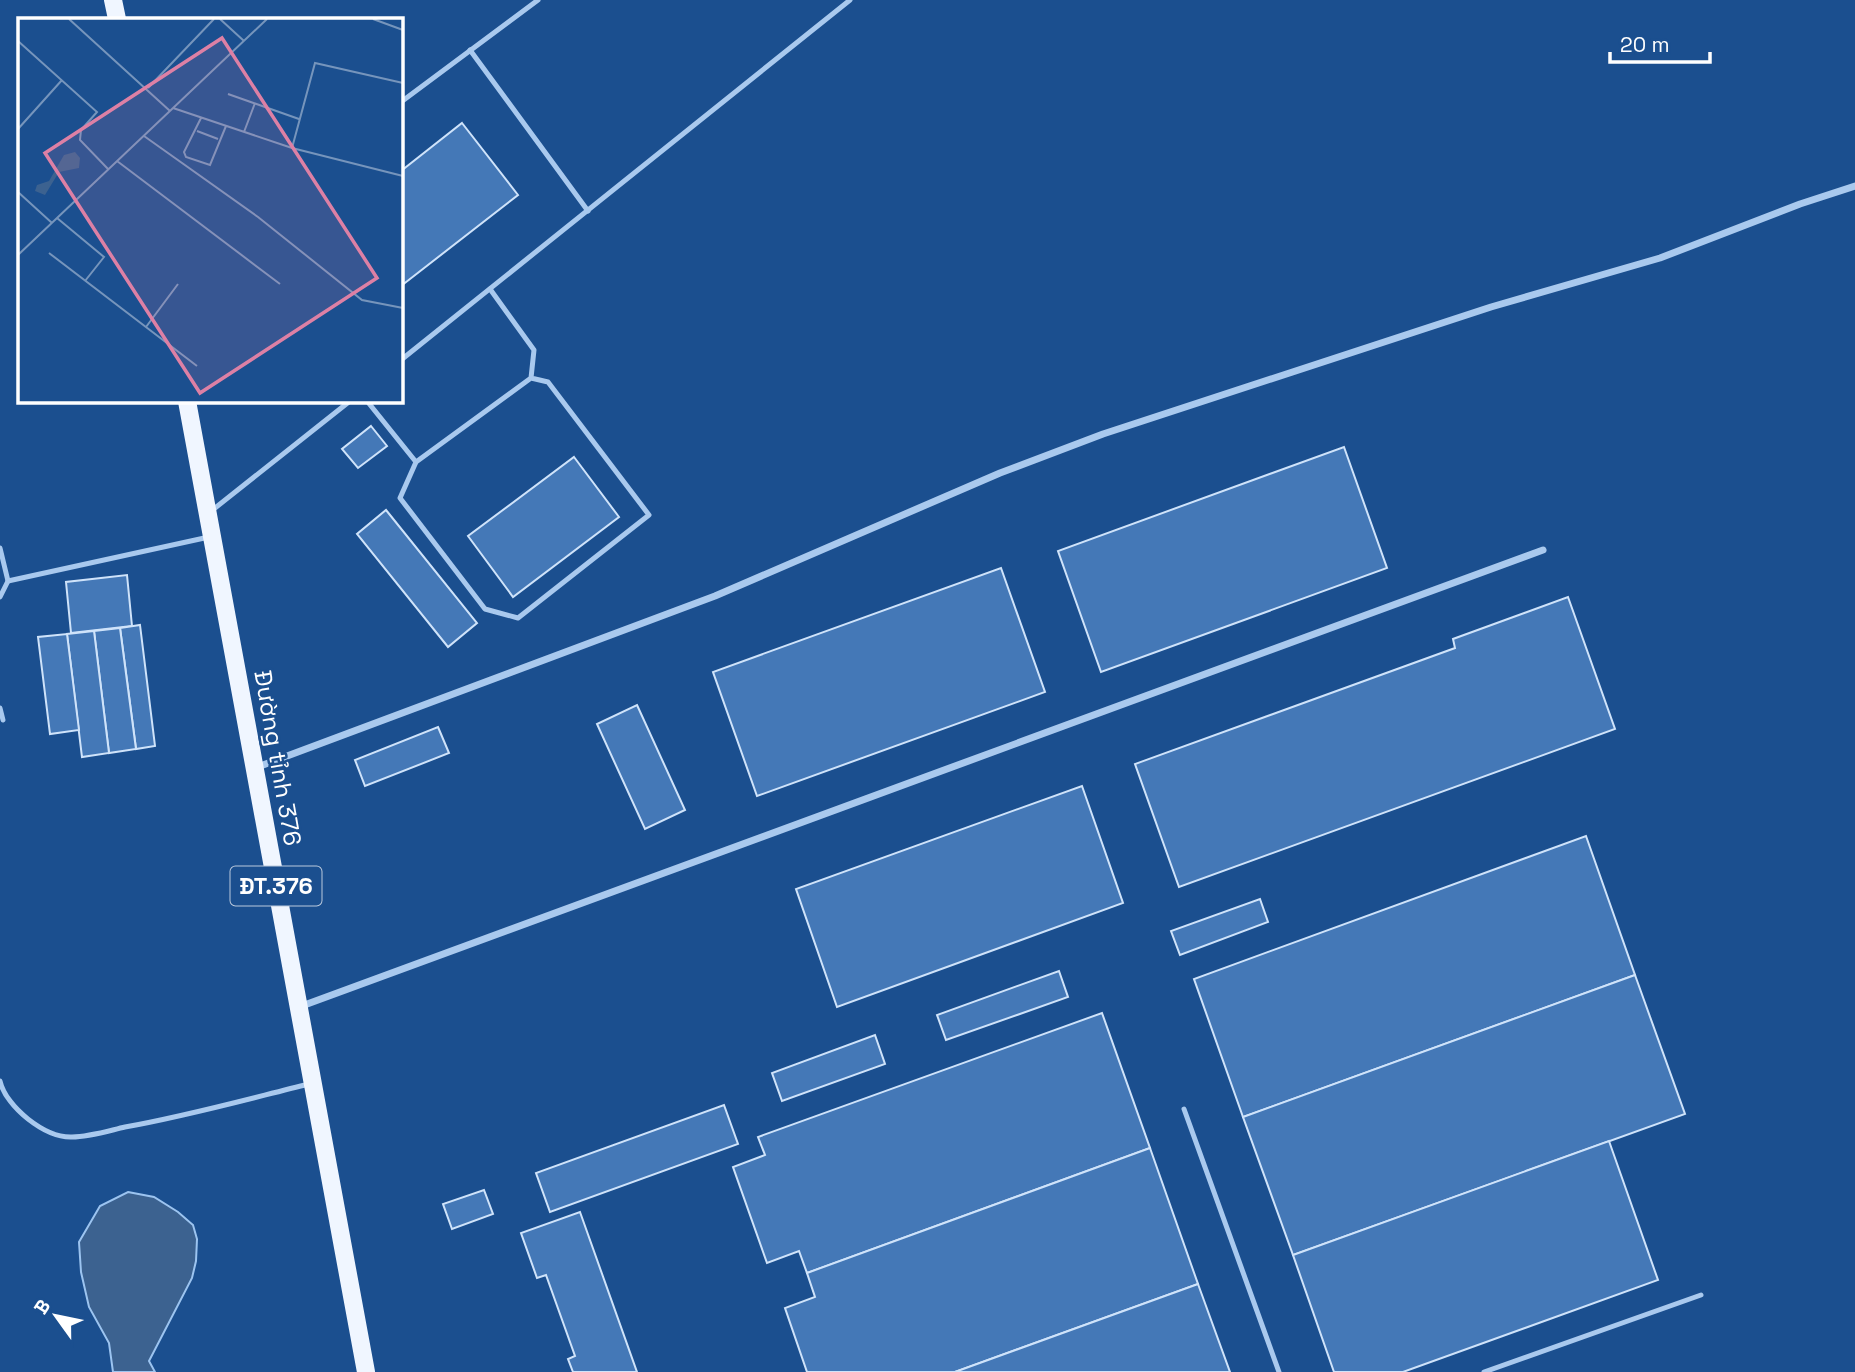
<svg xmlns="http://www.w3.org/2000/svg" width="1855" height="1372" viewBox="0 0 1855 1372" font-family="'Space Grotesk',sans-serif">
<style>
.water{fill:#3c6290;stroke:#9cc4f0;stroke-width:2}
.building{fill:#4478b7;stroke:#cfe3fa;stroke-width:2}
.lines{fill:none;stroke-linecap:round;stroke-linejoin:round}
.service{stroke:#a9c9ee;stroke-width:5}
.minor{stroke:#a9c9ee;stroke-width:7}
.primary{stroke:#f0f6ff;stroke-width:18}
.labels{text-anchor:middle;dominant-baseline:central;stroke-width:5;stroke-linejoin:round;paint-order:stroke}
.shield{fill:#1b4f8f;stroke:#bbcadd;stroke-width:2}
.shield-label{font-size:23px;font-weight:bold;fill:#fff}
.street-label{font-size:24px;fill:#fff;stroke:#1b4f8f}
.inset-road{fill:none;stroke:#7695bc;stroke-width:2}
.view{fill:#dd80a5;fill-opacity:0.15;stroke:#dd80a5;stroke-width:3.5}
.inset-edge{fill:none;stroke:#fff;stroke-width:3.5}
</style>
<rect width="100%" height="100%" fill="#1b4f8f"/>
<polygon class="water" points="128,1192 154,1197 178,1212 193,1225 197,1239 196,1261 192,1278 149,1361 155,1372 113,1372 109,1343 89,1307 81,1272 79,1242 100,1206"/>
<g class="building">
<polygon points="462,123 518,195 401,286 401,171"/>
<polygon points="371,426 387,446 358,468 342,449"/>
<polygon points="1344,447 1387,568 1101,672 1058,551"/>
<polygon points="574,457 619,517 513,597 468,536"/>
<polygon points="386,510 477,623 448,647 357,534"/>
<polygon points="1001,568 1045,692 757,796 713,672"/>
<polygon points="127,575 132,626 71,633 66,582"/>
<polygon points="1568,597 1615,729 1179,887 1135,764 1455,648 1453,639"/>
<polygon points="140,625 155,746 136,749 120,628"/>
<polygon points="120,628 136,749 109,753 94,631"/>
<polygon points="94,631 109,753 82,757 67,634"/>
<polygon points="67,634 79,730 50,734 38,637"/>
<polygon points="637,705 685,810 645,829 597,724"/>
<polygon points="438,727 449,753 365,786 355,760"/>
<polygon points="1082,786 1123,903 837,1007 796,889"/>
<polygon points="1586,836 1635,975 1243,1117 1194,979"/>
<polygon points="1260,899 1268,922 1180,955 1171,931"/>
<polygon points="1059,971 1068,997 946,1040 937,1015"/>
<polygon points="1635,975 1685,1114 1293,1255 1243,1117"/>
<polygon points="1102,1013 1150,1148 807,1273 799,1251 767,1263 733,1167 765,1155 758,1137"/>
<polygon points="875,1035 885,1064 782,1101 772,1073"/>
<polygon points="724,1105 738,1144 550,1212 536,1173"/>
<polygon points="1609,1141 1658,1280 1403,1372 1334,1372 1293,1255"/>
<polygon points="1150,1148 1198,1284 955,1372 807,1372 785,1308 815,1297 807,1273"/>
<polygon points="484,1190 493,1214 452,1229 443,1204"/>
<polygon points="580,1212 637,1372 573,1372 568,1359 575,1356 546,1275 537,1278 521,1233"/>
<polygon points="1198,1284 1230,1372 955,1372"/>
</g>
<g class="lines">
<g class="service">
<polyline points="470,50 588,211"/>
<polyline points="401,102 538,0"/>
<polyline points="490,289 534,350 531,378 416,462 400,498 485,609 518,618 649,515 548,382 531,378"/>
<polyline points="401,360 850,0"/>
<polyline points="367,401 416,462"/>
<polyline points="210,512 350,401"/>
<polyline points="0,548 8,581 0,597"/>
<polyline points="8,581 209,537"/>
<polyline points="0,708 3,720"/>
<path d="M0,1081C6,1107 45,1138 72,1137C89,1137 108,1131 125,1127C187,1116 248,1099 309,1084"/>
<polyline points="1184,1109 1279,1372"/>
<polyline points="1484,1372 1701,1295"/>
</g>
<g class="minor">
<polyline points="255,768 715,596 1000,473 1103,434 1491,307 1660,258 1800,204 1855,186"/>
<polyline points="299,1007 1543,550"/>
</g>
<g class="primary">
<polyline points="113,0 117,19"/>
<polyline points="187,401 366,1372"/>
</g>
</g>
<g class="labels">
<rect class="shield" x="230.5" y="866.5" width="91" height="39" rx="5"/>
<g class="shield-label">
<text x="276" y="886">ĐT.376</text>
</g>
<g class="street-label">
<text transform="translate(278 758) rotate(80)">Đường tỉnh 376</text>
</g>
</g>
<g transform="translate(18 18)">
<rect width="385" height="385" fill="#1b4f8f"/>
<path d="M57,134L62,140L61,150L41,154L27,177L17,173L19,167L31,163L46,137Z" fill="#3c6290"/>
<path class="inset-road" d="M51,1L152,93M202,1L226,23M355,1L385,12M0,23L79,94L63,112L62,122L90,151M130,70L196,1M210,76L281,101M155,90L274,130L385,158M183,100L166,134L168,139L192,147L208,108M0,111L44,62M179,113L200,121M226,114L237,85M126,118L240,199L344,282L385,290M274,130L297,45L385,65M99,143L262,266M0,174L34,205M39,200L86,239L67,263M31,235L179,348M0,237L249,1M128,309L160,266"/>
<path class="view" d="M204,20L359,260L182,375L27,135Z"/>
<rect width="385" height="385" class="inset-edge"/>
</g>
<g transform="translate(56 1316) rotate(303)" stroke="#1b4f8f" stroke-width="5" paint-order="stroke">
<path d="M0-5L12 26L0 18L-12 26Z" fill="#ffffff"/>
<text y="-10" font-size="19" font-weight="bold" text-anchor="middle" fill="#ffffff">B</text>
</g>
<path d="M1610 52v10h100v-10" fill="none" stroke="#ffffff" stroke-width="3.5"/>
<text x="1620" y="52" font-size="21" fill="#ffffff" stroke="#1b4f8f" stroke-width="5" paint-order="stroke">20 m</text>
</svg>
